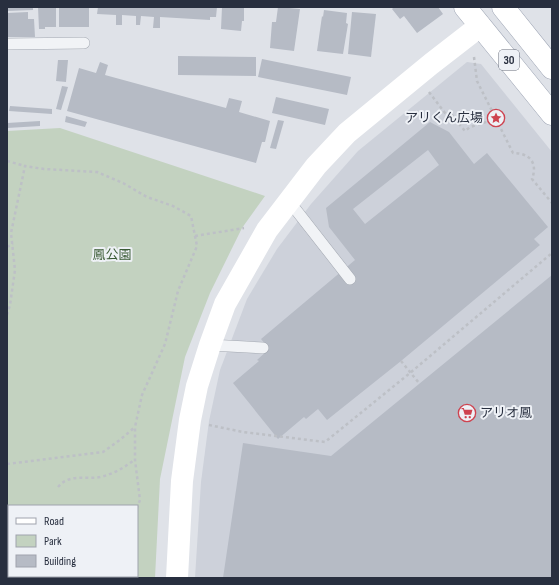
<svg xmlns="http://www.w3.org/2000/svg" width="559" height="585" viewBox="0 0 559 585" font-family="'Sofia Sans Condensed','Noto Sans JP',sans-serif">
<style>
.built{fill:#cdd1da}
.green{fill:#c3d2c0;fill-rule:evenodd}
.building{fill:#b6bbc5;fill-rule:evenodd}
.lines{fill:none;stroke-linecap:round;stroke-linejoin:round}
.lane-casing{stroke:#a4a9b2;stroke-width:12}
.primary-casing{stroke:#9ea5b4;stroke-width:23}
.path{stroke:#bdc0c6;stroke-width:2.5;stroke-dasharray:3 3;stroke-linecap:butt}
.lane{stroke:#f1f3f6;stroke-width:11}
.secondary{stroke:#fff;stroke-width:22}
.primary{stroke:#fff;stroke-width:22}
.labels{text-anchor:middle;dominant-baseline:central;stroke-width:4;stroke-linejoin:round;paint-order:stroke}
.shield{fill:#eef1f6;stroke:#636976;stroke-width:1}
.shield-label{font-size:12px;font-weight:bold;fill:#282f3f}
.poi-label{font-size:13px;fill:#282f3f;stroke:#eef1f6;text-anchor:end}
.park-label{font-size:13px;fill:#3a5b35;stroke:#eef1f6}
</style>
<rect width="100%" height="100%" fill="#dfe2e8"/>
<polygon class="built" points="467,62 481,64 552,152 552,578 195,578 201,482 209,421 220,370 247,299 277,249 311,204 358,151"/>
<path class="green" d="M60,128L265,196L242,228L210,293L185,357L160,479L155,578H7V131ZM9,506H137V576H9Z"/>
<g class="building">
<polygon points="7,7 33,7 33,10 7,11"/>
<polygon points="38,7 56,7 56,27 45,27 45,29 39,29"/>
<rect x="59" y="7" width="15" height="20"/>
<rect x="74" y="7" width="15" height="20"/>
<polygon points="98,7 217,7 216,17 210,17 210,20 160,17 160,28 153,28 154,17 141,16 140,25 136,25 136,16 122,15 122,25 116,25 116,15 97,14"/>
<polygon points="222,7 244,7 244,21 242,21 241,31 221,29"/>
<polygon points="278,7 300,9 294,51 270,48 272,22 276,22"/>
<polygon points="394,7 438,7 443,14 417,33 404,16 400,19 392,9"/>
<polygon points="324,10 347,13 346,23 348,24 343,54 317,51 322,16 323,17"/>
<polygon points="28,12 28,19 34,19 35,37 7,37 7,13"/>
<polygon points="352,12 376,14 371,57 348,54"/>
<polygon points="178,56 256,57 256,76 178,75"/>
<polygon points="262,59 351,77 347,95 258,77"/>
<polygon points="58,60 68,60 66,82 56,81"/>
<polygon points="100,62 108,65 105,75 226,108 229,98 242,101 239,112 270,121 265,142 262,142 256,163 67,111 79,68 96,73"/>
<polygon points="62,86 68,87 61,110 56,109"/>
<polygon points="276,97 329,109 325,125 272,113"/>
<polygon points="10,106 52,109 52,114 9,111"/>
<polygon points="66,116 87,122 85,127 65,122"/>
<polygon points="278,120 284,121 276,149 270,148"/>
<polygon points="40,121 40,126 7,128 7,123"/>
<path d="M430,122L449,132L474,164L487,153L548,227L534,239L540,245L401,361L327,420L318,409L306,419L304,417L278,439L233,383L259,361L257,360L269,349L261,339L355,260L329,227L326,208ZM428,150L439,165L365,224L353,209Z"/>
<polygon points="552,275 552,578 223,578 243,443 331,456"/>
</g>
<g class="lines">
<defs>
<g id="lane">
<polyline points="7,44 84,43"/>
<polyline points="289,201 350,279"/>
<polyline points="210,345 263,348"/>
</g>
<g id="primary">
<polyline points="465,7 552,114"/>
<polyline points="503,7 552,68"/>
</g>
</defs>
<use href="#lane" class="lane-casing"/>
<use href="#primary" class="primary-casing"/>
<g class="path">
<path d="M474,57L477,81L513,153C530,153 538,163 532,179L552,203"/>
<polyline points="429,92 448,117 451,114 465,131 470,127 496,119"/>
<polyline points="7,161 25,166"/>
<polyline points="195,236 244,228"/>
<polyline points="7,247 13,244"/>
<polyline points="7,315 10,305 15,270 11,233 25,166 44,169 97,172 123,183 147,197 173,206 191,216 197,246 178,291 165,344 142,395 135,427 135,460 140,500 137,508"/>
<polyline points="401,361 419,383"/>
<polyline points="209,425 243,432 325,442 410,373 552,253"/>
<polyline points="7,464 103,452 121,439 135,427"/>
<path d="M58,487C70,473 85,480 100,477C113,474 124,468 134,460"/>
<polyline points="131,576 132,578"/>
</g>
<use href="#lane" class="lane"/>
<polyline class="secondary" points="177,578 182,481 190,420 197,386 210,345 225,304 267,230 316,166 347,133 431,64 480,26"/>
<use href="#primary" class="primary"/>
</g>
<defs>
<symbol id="sight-ring" viewBox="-11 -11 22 22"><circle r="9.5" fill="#eef1f6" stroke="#ce4350" stroke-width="1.5"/><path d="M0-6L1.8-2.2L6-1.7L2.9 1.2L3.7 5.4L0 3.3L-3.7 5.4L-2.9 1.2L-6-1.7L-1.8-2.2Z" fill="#ce4350"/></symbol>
<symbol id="supermarket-ring" viewBox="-11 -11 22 22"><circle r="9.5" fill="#eef1f6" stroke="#ce4350" stroke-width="1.5"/><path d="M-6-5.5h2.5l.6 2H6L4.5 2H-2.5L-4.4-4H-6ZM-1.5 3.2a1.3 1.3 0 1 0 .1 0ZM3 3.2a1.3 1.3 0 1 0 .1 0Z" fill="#ce4350"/></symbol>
</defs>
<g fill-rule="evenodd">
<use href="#sight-ring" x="486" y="108" width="20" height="20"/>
<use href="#supermarket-ring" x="457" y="403" width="20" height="20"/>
</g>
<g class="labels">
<rect class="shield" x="499" y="50" width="20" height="20" rx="3"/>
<g class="shield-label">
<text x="509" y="60">30</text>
</g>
<g class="poi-label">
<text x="483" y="118">アリくん広場</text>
<text x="480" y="413" text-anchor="start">アリオ鳳</text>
</g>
<g class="park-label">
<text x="112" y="255">鳳公園</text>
</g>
</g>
<rect width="559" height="585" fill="none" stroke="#282f3f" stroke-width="16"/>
<rect x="8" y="505" width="130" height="72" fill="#eef1f6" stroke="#9fa3ad"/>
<rect x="16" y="518" width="20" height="6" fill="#ffffff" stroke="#9fa3ad"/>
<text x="44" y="525" font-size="12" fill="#282f3f">Road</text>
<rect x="16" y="535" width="20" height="12" fill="#c3d2c0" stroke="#9fa3ad"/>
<text x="44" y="545" font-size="12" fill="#282f3f">Park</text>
<rect x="16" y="555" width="20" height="12" fill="#b6bbc5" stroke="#9fa3ad"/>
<text x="44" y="565" font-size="12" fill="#282f3f">Building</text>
</svg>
